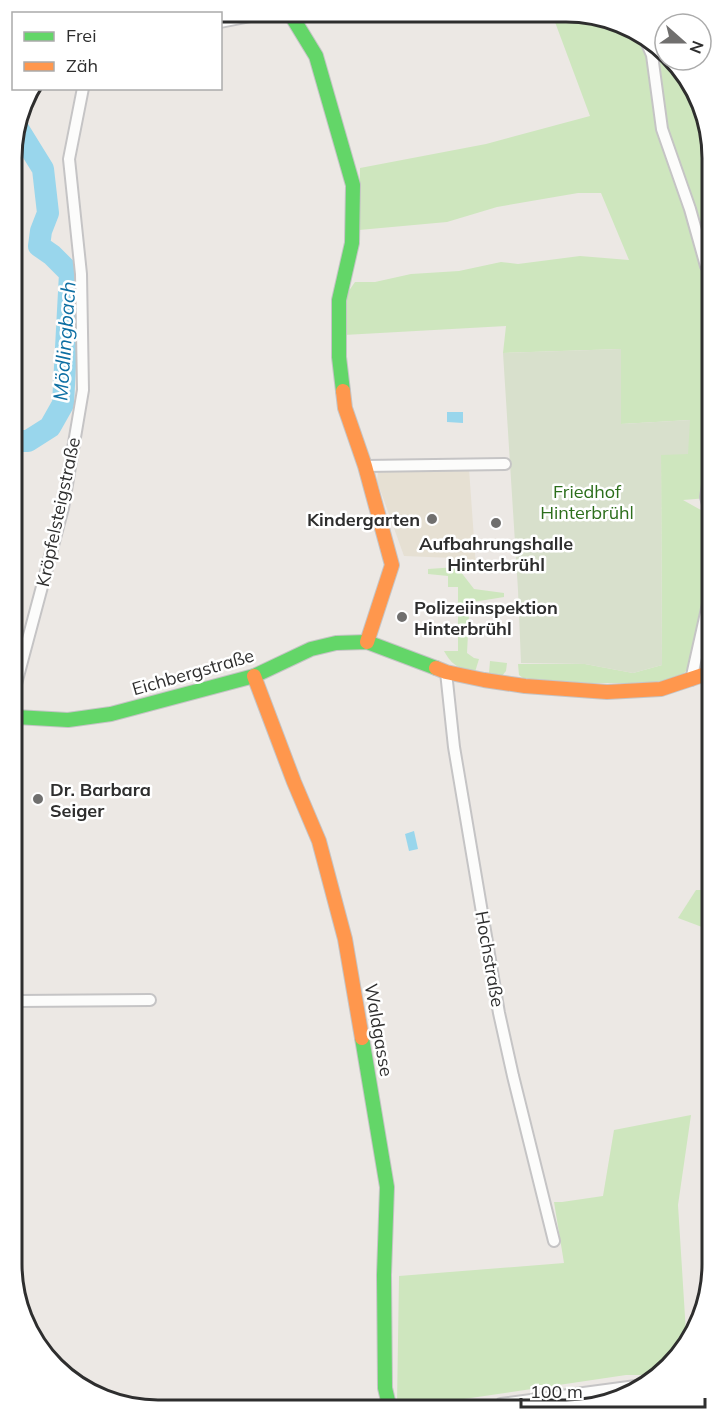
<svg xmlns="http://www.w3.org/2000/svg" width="725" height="1422" viewBox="0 0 725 1422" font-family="Mulish,sans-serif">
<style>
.education{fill:#e6e0d3}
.green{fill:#cee6be}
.cemetery{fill:#d8e0cc}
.water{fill:#99d6ec}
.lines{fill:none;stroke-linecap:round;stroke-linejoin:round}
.river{stroke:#99d6ec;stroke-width:22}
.street-casing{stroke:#c5c4c5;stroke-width:14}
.fast-casing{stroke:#c5c4c5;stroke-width:16}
.slow-casing{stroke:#c5c4c5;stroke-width:16}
.street{stroke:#fcfcfb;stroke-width:10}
.fast{stroke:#63d668;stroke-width:14}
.slow{stroke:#ff974d;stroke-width:14}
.poi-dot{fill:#706f6e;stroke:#fff;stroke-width:2}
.labels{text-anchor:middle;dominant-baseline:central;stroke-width:5;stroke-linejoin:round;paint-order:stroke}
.park-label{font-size:18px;fill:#2c6e1b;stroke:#fff}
.street-label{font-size:18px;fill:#2e2e2e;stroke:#fff}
.poi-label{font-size:18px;font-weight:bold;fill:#2e2e2e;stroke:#fff;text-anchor:start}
.water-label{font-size:20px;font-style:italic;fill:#0d6fa3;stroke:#fff}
.rim{fill:none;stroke:#2e2e2e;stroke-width:3}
</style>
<rect width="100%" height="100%" fill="#ece8e4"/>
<polygon class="education" points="469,469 476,567 453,558 404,556 377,481 378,472"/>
<g class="green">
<polygon points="552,14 595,15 663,48 665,51 665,60 671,60 705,112 708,498 683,500 708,514 708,604 688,668 682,676 671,681 631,683 590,683 531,679 523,678 519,675 518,664 585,664 633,673 662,665 661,454 690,420 621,424 621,349 503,353 506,326 344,335 346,295 355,282 375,282 411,274 459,271 501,262 518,264 580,256 629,260 601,193 578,193 497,207 447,222 359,230 360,168 486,144 590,116"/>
<path d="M457,567L474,589L504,593V597L473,602L469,615L467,653L474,658L479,659L475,672C458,667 453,667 444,651H458V587H448V576L428,574V569Z"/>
<polygon points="490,661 507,663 506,671 501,677 490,676 489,673"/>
<polygon points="696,890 710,890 710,930 678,918"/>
<polygon points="691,1115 678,1205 686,1333 670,1352 664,1366 652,1375 626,1375 423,1405 397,1405 399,1276 564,1263 554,1202 562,1202 603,1196 614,1130"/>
</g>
<polygon class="cemetery" points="621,349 621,424 690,420 688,454 661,455 662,665 633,673 585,664 521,663 518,590 503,353"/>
<g class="water">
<polygon points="447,412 463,412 463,423 447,422"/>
<polygon points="414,831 418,849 409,851 405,834"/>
</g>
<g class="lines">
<polyline class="river" points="15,441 28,441 50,427 63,404 70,273 52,255 39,246 41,231 48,213 43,169 17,127"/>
<defs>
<g id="street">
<polyline points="220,22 265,13"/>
<polyline points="645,39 652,55 662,129 690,209 706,266"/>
<polyline points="365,466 505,464"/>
<polyline points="708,485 706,497 708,504"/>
<polyline points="446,672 454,747 499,1013 513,1076 554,1241"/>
<polyline points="691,680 708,604"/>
<polyline points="16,684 63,508 83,390 81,274 69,159 83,88"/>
<polyline points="18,1001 150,1000"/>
<polyline points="501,1404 636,1386"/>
</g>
<g id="fast">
<polyline points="286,13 291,15 316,56 353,185 352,243 339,300 339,357 343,391"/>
<polyline points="16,717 68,720 111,714 254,676 311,649 336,643 367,642 436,668"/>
<polyline points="362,1038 387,1187 384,1275 385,1388 389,1405"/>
</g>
<g id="slow">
<polyline points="343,391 345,408 365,466 392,565 367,642"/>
<polyline points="436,668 446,672 484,680 525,686 607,692 661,689 709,673"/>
<polyline points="254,676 294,782 319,841 345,939 362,1038"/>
</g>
</defs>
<use href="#street" class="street-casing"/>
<use href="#fast" class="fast-casing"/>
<use href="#slow" class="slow-casing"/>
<use href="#street" class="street"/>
<use href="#fast" class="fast"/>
<use href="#slow" class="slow"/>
</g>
<g class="poi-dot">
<circle cx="432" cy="519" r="6"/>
<circle cx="496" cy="523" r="6"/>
<circle cx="402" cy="617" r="6"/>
<circle cx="38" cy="799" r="6"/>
</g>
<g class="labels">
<g class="park-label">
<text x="587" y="491">Friedhof<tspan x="587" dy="21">Hinterbrühl</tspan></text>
</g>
<g class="street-label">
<text transform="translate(58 512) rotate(-78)">Kröpfelsteigstraße</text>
<text transform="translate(193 672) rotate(-16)">Eichbergstraße</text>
<text transform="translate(490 959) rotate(80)">Hochstraße</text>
<text transform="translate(379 1030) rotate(80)">Waldgasse</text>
</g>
<g class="poi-label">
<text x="420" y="519" text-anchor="end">Kindergarten</text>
<text x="496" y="543" text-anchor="middle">Aufbahrungshalle<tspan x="496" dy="21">Hinterbrühl</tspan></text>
<text x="414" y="607">Polizeiinspektion<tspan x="414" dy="21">Hinterbrühl</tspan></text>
<text x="50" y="789">Dr. Barbara<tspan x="50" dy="21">Seiger</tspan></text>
</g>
<g class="water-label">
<text transform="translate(64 341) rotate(-86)">Mödlingbach</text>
</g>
</g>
<path d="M0 0H725V1422H0ZM158 22H566A136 136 0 0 1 702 158V1264A136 136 0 0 1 566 1400H158A136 136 0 0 1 22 1264V158A136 136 0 0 1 158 22Z" fill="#fff" fill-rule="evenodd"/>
<path class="rim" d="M158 22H566A136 136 0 0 1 702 158V1264A136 136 0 0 1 566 1400H158A136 136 0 0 1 22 1264V158A136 136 0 0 1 158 22Z"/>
<rect x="12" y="12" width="210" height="78" fill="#ffffff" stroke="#ababab" stroke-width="1.5"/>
<rect x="24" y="32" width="30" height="9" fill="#63d668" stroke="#ababab" stroke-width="1.5"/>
<text x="66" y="42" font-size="18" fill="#2e2e2e">Frei</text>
<rect x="24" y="62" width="30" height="9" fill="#ff974d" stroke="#ababab" stroke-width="1.5"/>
<text x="66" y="72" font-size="18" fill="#2e2e2e">Zäh</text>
<g transform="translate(683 42) rotate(111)"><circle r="28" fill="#ffffff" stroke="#ababab" stroke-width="1.5"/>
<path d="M0-4.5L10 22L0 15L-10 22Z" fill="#706f6e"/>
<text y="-9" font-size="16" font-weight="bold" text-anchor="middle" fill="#2e2e2e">N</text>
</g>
<path d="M521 1398v9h184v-9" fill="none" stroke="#2e2e2e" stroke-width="3"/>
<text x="530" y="1398" font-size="18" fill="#2e2e2e" stroke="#ffffff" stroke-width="4.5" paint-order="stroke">100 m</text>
</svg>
